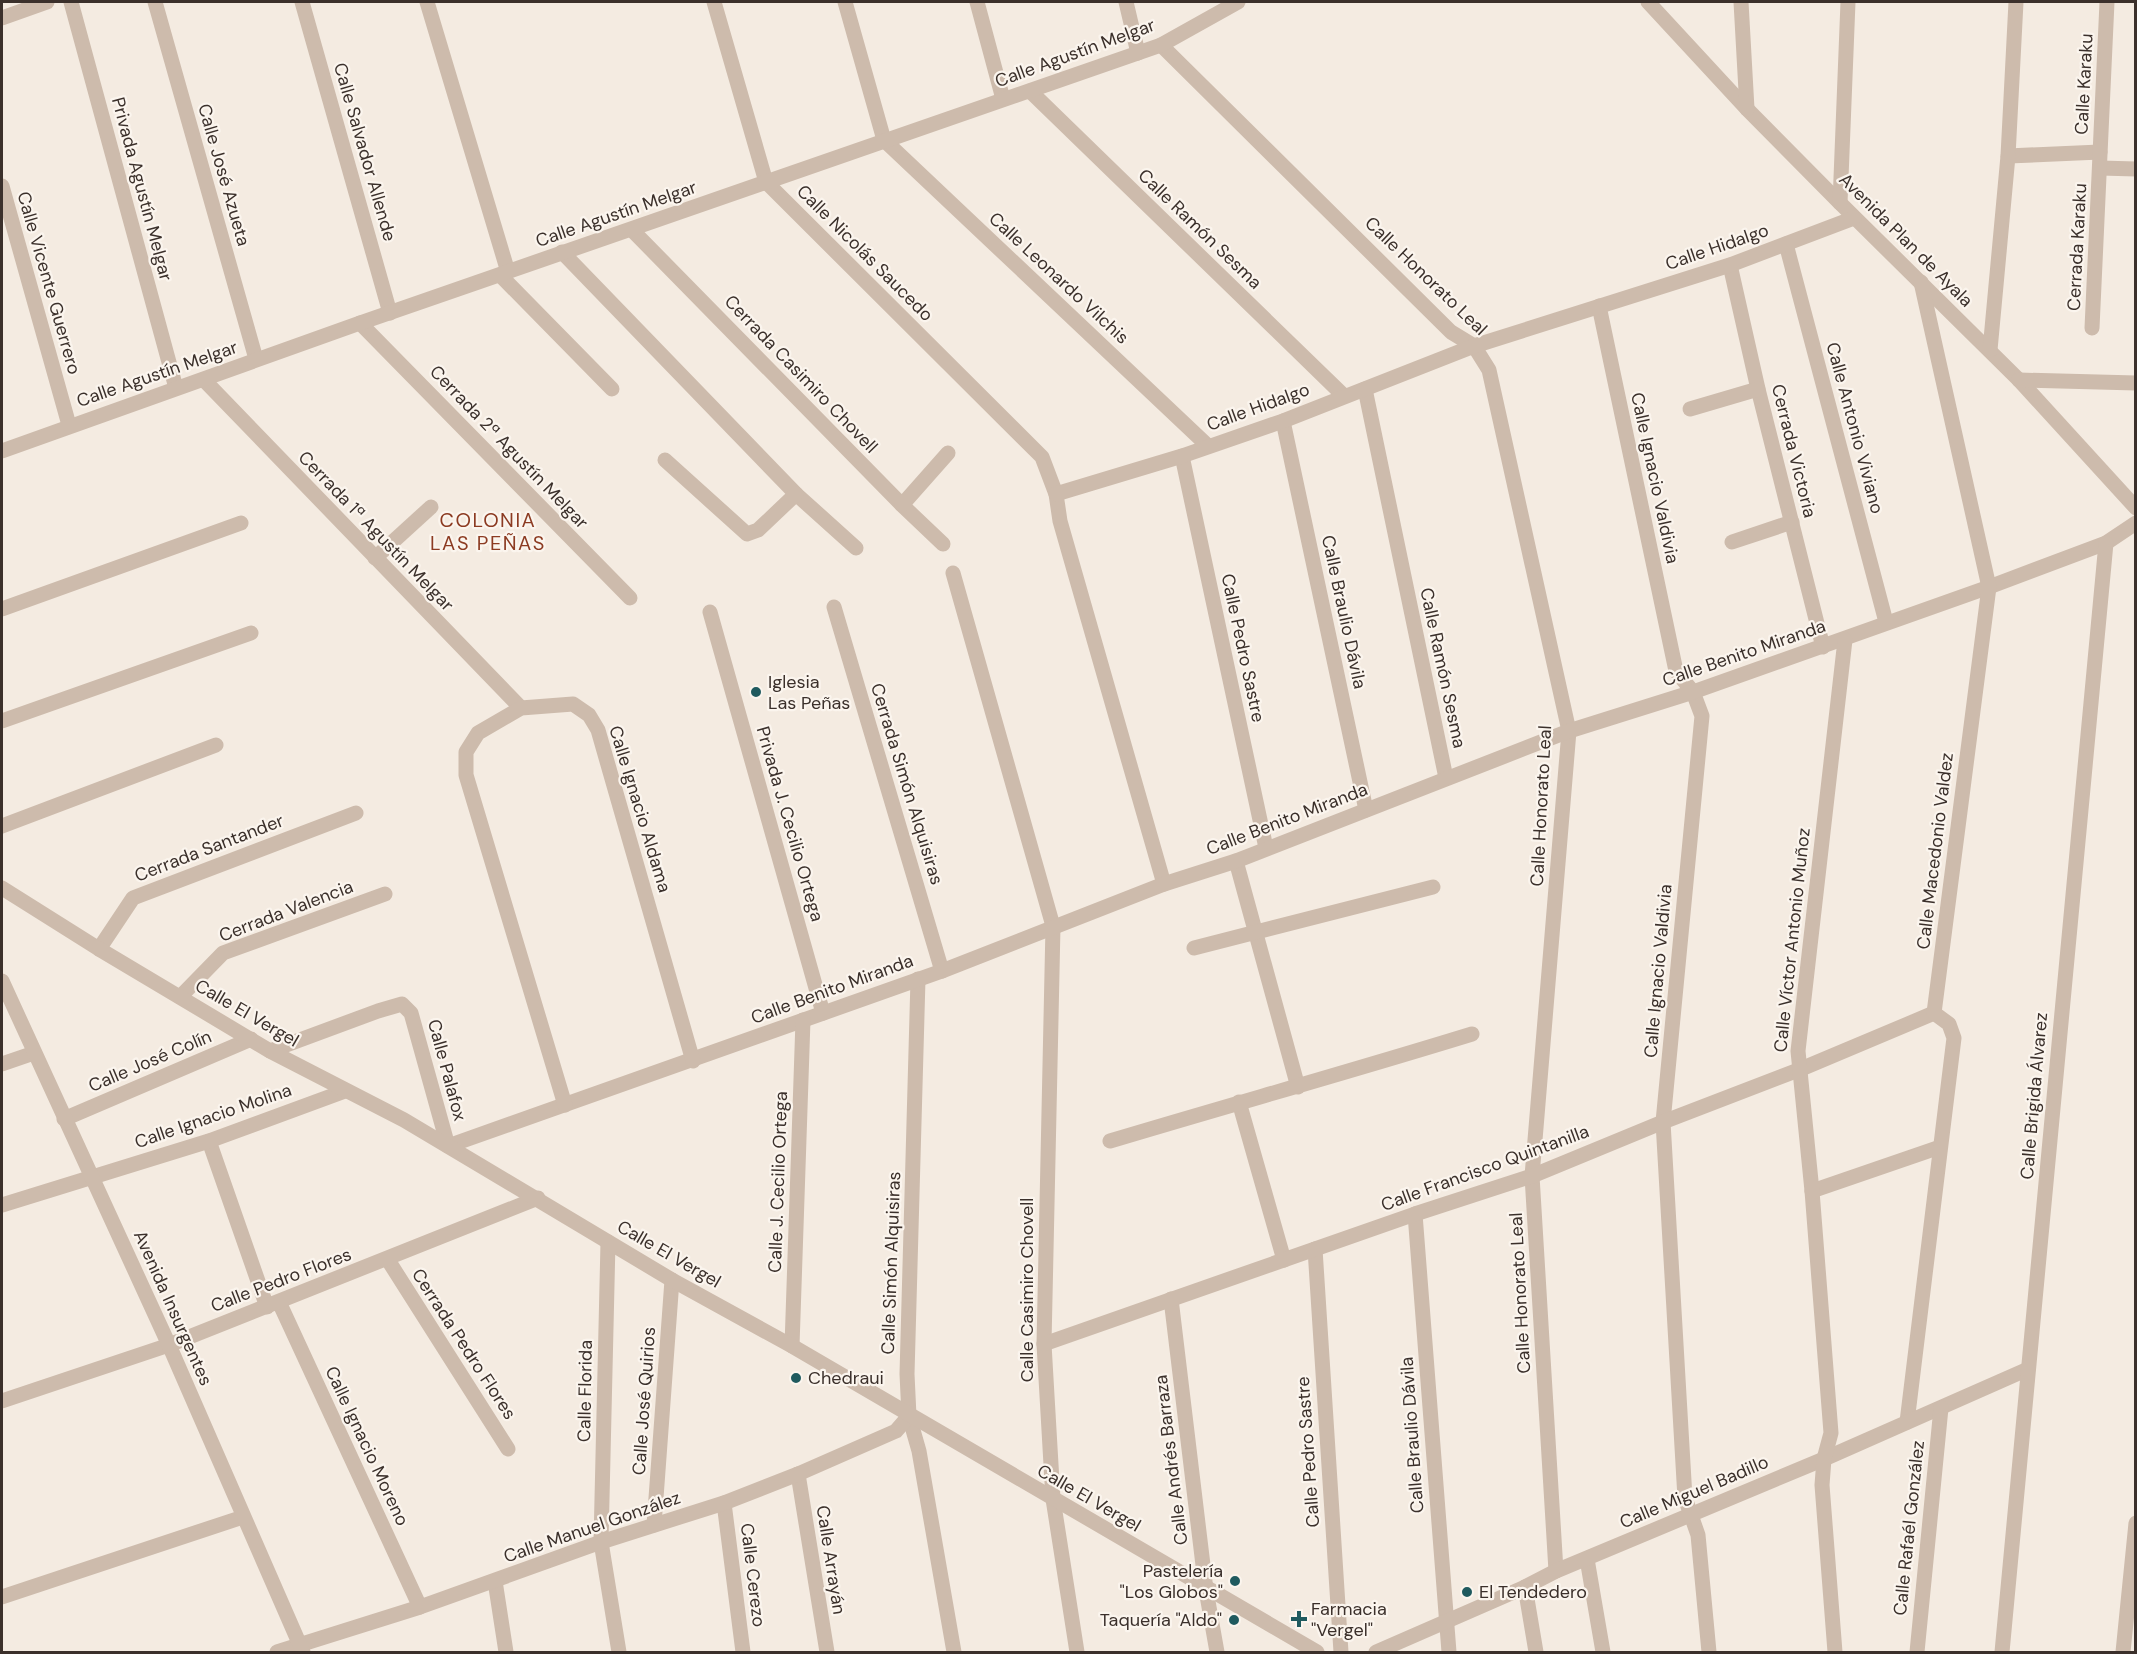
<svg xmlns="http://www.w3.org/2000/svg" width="2137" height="1654" viewBox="0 0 2137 1654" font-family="'DM Sans',sans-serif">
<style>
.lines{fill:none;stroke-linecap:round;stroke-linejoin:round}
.minor{stroke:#cdbbac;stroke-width:15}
.tertiary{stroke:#cdbbac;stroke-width:15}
.poi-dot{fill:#1f5a5e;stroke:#fbf5ee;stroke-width:2}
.labels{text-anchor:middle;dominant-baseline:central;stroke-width:4.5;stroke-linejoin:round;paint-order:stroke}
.street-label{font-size:18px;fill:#3b302b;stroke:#fbf5ee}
.poi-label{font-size:18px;fill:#3b302b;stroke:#fbf5ee;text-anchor:start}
.neighbourhood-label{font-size:20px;letter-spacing:1.5px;fill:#8c3b22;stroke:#fbf5ee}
</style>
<rect width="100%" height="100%" fill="#f4ebe1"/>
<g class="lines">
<g class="minor">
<polyline points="71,2 176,388"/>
<polyline points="155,2 256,359"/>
<polyline points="302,2 390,313"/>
<polyline points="427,2 508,272"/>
<polyline points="714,2 766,182 1042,457 1056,494 1060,521 1164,884"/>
<polyline points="845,2 884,140 1208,446"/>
<polyline points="977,2 1003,99"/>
<polyline points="1126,2 1138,53"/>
<polyline points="1648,2 1747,109 1840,203 2019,380 2136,508"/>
<polyline points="1741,2 1747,109"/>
<polyline points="2,18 47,2"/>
<polyline points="1161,45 1451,332 1474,346 1489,370 1569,731 1532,1176 1556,1571"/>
<polyline points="1030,91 1344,396"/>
<polyline points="2008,156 2100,152"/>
<polyline points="2100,168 2136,169"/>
<polyline points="2,186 69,425"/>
<polyline points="1840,203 1848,2"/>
<polyline points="632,230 902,505 943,544"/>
<polyline points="1786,244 1886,622"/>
<polyline points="562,252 796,494 856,548"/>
<polyline points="1730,265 1758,389 1823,647"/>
<polyline points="500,275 612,389"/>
<polyline points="1599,306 1676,671 1693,692 1702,716 1663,1122 1685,1498 1698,1535 1709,1652"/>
<polyline points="360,323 630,598"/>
<polyline points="2092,328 2107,2"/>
<polyline points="1990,350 2008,156 2016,2"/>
<polyline points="204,380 521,708"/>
<polyline points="2019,380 2136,383"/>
<polyline points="1365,389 1446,778"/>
<polyline points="1690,409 1758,389"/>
<polyline points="1283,421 1366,810"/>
<polyline points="2,451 360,323 1138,53 1161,45 1238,2"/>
<polyline points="1182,456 1266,848"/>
<polyline points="665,460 747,534 758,530 796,494"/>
<polyline points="1056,494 1182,456 1283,421 1474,346 1730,265 1854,218"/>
<polyline points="902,505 948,453"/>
<polyline points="1732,542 1792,522"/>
<polyline points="375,558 431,507"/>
<polyline points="953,573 1053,926 1044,1344 1053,1499 1077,1652"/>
<polyline points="834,607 942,971"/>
<polyline points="2,609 241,523"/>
<polyline points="710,612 823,1013"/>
<polyline points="2,721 251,633"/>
<polyline points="2,826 216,745"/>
<polyline points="1236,861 1298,1087"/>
<polyline points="1194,948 1433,887"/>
<polyline points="99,949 133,898 356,813"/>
<polyline points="918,979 907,1374 909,1416 919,1451 954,1652"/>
<polyline points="180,997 223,953 385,894"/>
<polyline points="270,1051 378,1011 402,1004 411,1013 448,1146 942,971 1164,884 1236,861 1569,731 1693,692 1989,587 2106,543 2136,523"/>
<polyline points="2,1064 34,1053"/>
<polyline points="1239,1102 1284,1260"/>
<polyline points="565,1105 466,775 466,752 478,733 521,708 573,704 589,715 598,730 693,1061"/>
<polyline points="64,1119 251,1039"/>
<polyline points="209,1141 267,1307"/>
<path d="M1110,1141C1230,1105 1352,1071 1472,1034"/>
<polyline points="1812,1191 1940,1147"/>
<polyline points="2,1205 209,1141 345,1091"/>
<polyline points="1415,1214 1449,1652"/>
<polyline points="608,1242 601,1542 619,1652"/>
<polyline points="1315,1249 1341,1652"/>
<polyline points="388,1260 508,1449"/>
<polyline points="1171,1299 1206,1590 1217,1652"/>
<polyline points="279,1302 420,1607"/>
<polyline points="1044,1344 1415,1214 1532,1176 1663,1122 1801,1069 1934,1013"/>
<polyline points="792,1346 803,1020"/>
<polyline points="2,1401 169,1345 538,1198"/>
<polyline points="1907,1422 1954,1038 1949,1024 1934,1013 1989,587 1921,282"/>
<polyline points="798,1474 827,1652"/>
<polyline points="724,1503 743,1652"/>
<polyline points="654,1525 672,1280"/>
<polyline points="1587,1559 1603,1652"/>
<polyline points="495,1581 506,1652"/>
<polyline points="1525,1587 1536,1652"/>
<polyline points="2,1597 243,1517"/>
<polyline points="277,1652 420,1607 601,1542 724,1503 798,1474 896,1431 909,1416"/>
<polyline points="1376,1652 1525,1587 1556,1571 1824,1459 2028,1369"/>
<polyline points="1835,1652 1822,1485 1824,1459 1831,1433 1812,1191 1798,1051 1845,640"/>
<polyline points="1917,1652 1941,1408"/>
<polyline points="2002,1652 2106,543"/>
<polyline points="2123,1652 2136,1523"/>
</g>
<g class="tertiary">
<polyline points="2,888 99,949 270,1051 404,1120 672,1280 792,1346 1317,1652"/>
<polyline points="2,981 169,1345 303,1652"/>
</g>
</g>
<g class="poi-dot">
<circle cx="756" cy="692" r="6"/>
<circle cx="796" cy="1378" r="6"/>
<circle cx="1235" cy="1581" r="6"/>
<circle cx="1467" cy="1592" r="6"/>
<path d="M1296 1610h6v6h6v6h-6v6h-6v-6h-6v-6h6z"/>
<circle cx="1234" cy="1620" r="6"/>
</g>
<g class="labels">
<g class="street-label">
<text transform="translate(1075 53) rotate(-20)">Calle Agustín Melgar</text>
<text transform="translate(2084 84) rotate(-87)">Calle Karaku</text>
<text transform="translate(365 152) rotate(74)">Calle Salvador Allende</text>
<text transform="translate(224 175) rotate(74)">Calle José Azueta</text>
<text transform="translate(142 189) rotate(75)">Privada Agustín Melgar</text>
<text transform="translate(616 214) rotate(-19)">Calle Agustín Melgar</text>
<text transform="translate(1200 229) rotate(44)">Calle Ramón Sesma</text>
<text transform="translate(1906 240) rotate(45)">Avenida Plan de Ayala</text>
<text transform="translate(1717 247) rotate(-19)">Calle Hidalgo</text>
<text transform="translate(2077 247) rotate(-87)">Cerrada Karaku</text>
<text transform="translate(865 253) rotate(45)">Calle Nicolás Saucedo</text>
<text transform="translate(1426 276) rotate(44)">Calle Honorato Leal</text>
<text transform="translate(1059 278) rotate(43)">Calle Leonardo Vilchis</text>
<text transform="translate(49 283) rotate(74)">Calle Vicente Guerrero</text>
<text transform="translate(157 374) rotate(-19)">Calle Agustín Melgar</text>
<text transform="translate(801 374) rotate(46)">Cerrada Casimiro Chovell</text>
<text transform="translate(1258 407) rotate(-20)">Calle Hidalgo</text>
<text transform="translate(1855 428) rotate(75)">Calle Antonio Viviano</text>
<text transform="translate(509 447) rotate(46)">Cerrada 2ª Agustín Melgar</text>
<text transform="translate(1794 451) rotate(76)">Cerrada Victoria</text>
<text transform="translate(1655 478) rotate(78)">Calle Ignacio Valdivia</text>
<text transform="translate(376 531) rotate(46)">Cerrada 1ª Agustín Melgar</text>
<text transform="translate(1344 612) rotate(78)">Calle Braulio Dávila</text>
<text transform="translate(1243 648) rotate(78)">Calle Pedro Sastre</text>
<text transform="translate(1744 653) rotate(-19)">Calle Benito Miranda</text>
<text transform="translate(1443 668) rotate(78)">Calle Ramón Sesma</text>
<text transform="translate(907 784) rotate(73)">Cerrada Simón Alquisiras</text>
<text transform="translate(1541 806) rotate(-87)">Calle Honorato Leal</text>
<text transform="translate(640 809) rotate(73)">Calle Ignacio Aldama</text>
<text transform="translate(1287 819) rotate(-21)">Calle Benito Miranda</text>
<text transform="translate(790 824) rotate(74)">Privada J. Cecilio Ortega</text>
<text transform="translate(209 848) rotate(-21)">Cerrada Santander</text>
<text transform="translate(1935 851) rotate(-83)">Calle Macedonio Valdez</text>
<text transform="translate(286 911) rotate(-21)">Cerrada Valencia</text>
<text transform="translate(1792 940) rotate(-84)">Calle Víctor Antonio Muñoz</text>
<text transform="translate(1658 971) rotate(-85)">Calle Ignacio Valdivia</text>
<text transform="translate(832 989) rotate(-20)">Calle Benito Miranda</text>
<text transform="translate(247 1013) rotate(30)">Calle El Vergel</text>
<text transform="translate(150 1061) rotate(-23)">Calle José Colín</text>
<text transform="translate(447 1070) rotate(75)">Calle Palafox</text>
<text transform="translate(2034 1096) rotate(-85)">Calle Brigida Álvarez</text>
<text transform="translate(213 1116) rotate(-19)">Calle Ignacio Molina</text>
<text transform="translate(1485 1168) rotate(-20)">Calle Francisco Quintanilla</text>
<text transform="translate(778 1182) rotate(-88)">Calle J. Cecilio Ortega</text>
<text transform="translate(669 1254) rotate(30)">Calle El Vergel</text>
<text transform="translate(891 1263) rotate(-88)">Calle Simón Alquisiras</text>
<text transform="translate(281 1280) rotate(-21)">Calle Pedro Flores</text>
<text transform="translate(1027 1290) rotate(-90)">Calle Casimiro Chovell</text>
<text transform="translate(1520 1293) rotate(-93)">Calle Honorato Leal</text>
<text transform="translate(173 1308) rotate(66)">Avenida Insurgentes</text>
<text transform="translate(464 1344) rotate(57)">Cerrada Pedro Flores</text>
<text transform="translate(585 1391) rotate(-89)">Calle Florida</text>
<text transform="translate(644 1401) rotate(-86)">Calle José Quirios</text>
<text transform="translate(1412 1435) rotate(-94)">Calle Braulio Dávila</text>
<text transform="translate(367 1446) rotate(65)">Calle Ignacio Moreno</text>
<text transform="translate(1308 1452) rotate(-94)">Calle Pedro Sastre</text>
<text transform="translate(1171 1460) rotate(-97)">Calle Andrés Barraza</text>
<text transform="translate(1694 1492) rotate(-23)">Calle Miguel Badillo</text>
<text transform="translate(1089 1498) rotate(30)">Calle El Vergel</text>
<text transform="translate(592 1527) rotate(-19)">Calle Manuel González</text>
<text transform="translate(1909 1528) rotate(-84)">Calle Rafaél González</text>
<text transform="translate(831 1560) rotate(81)">Calle Arrayán</text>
<text transform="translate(753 1575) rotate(83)">Calle Cerezo</text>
</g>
<g class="poi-label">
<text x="768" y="682">Iglesia<tspan x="768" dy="21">Las Peñas</tspan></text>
<text x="808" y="1378">Chedraui</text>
<text x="1223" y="1571" text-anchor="end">Pastelería<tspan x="1223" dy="21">"Los Globos"</tspan></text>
<text x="1479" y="1592">El Tendedero</text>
<text x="1311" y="1609">Farmacia<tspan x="1311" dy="21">"Vergel"</tspan></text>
<text x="1222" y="1620" text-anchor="end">Taquería "Aldo"</text>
</g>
<g class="neighbourhood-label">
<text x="488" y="520">COLONIA<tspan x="488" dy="23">LAS PEÑAS</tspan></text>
</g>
</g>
<rect width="2137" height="1654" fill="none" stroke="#3b302b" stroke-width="6"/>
</svg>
